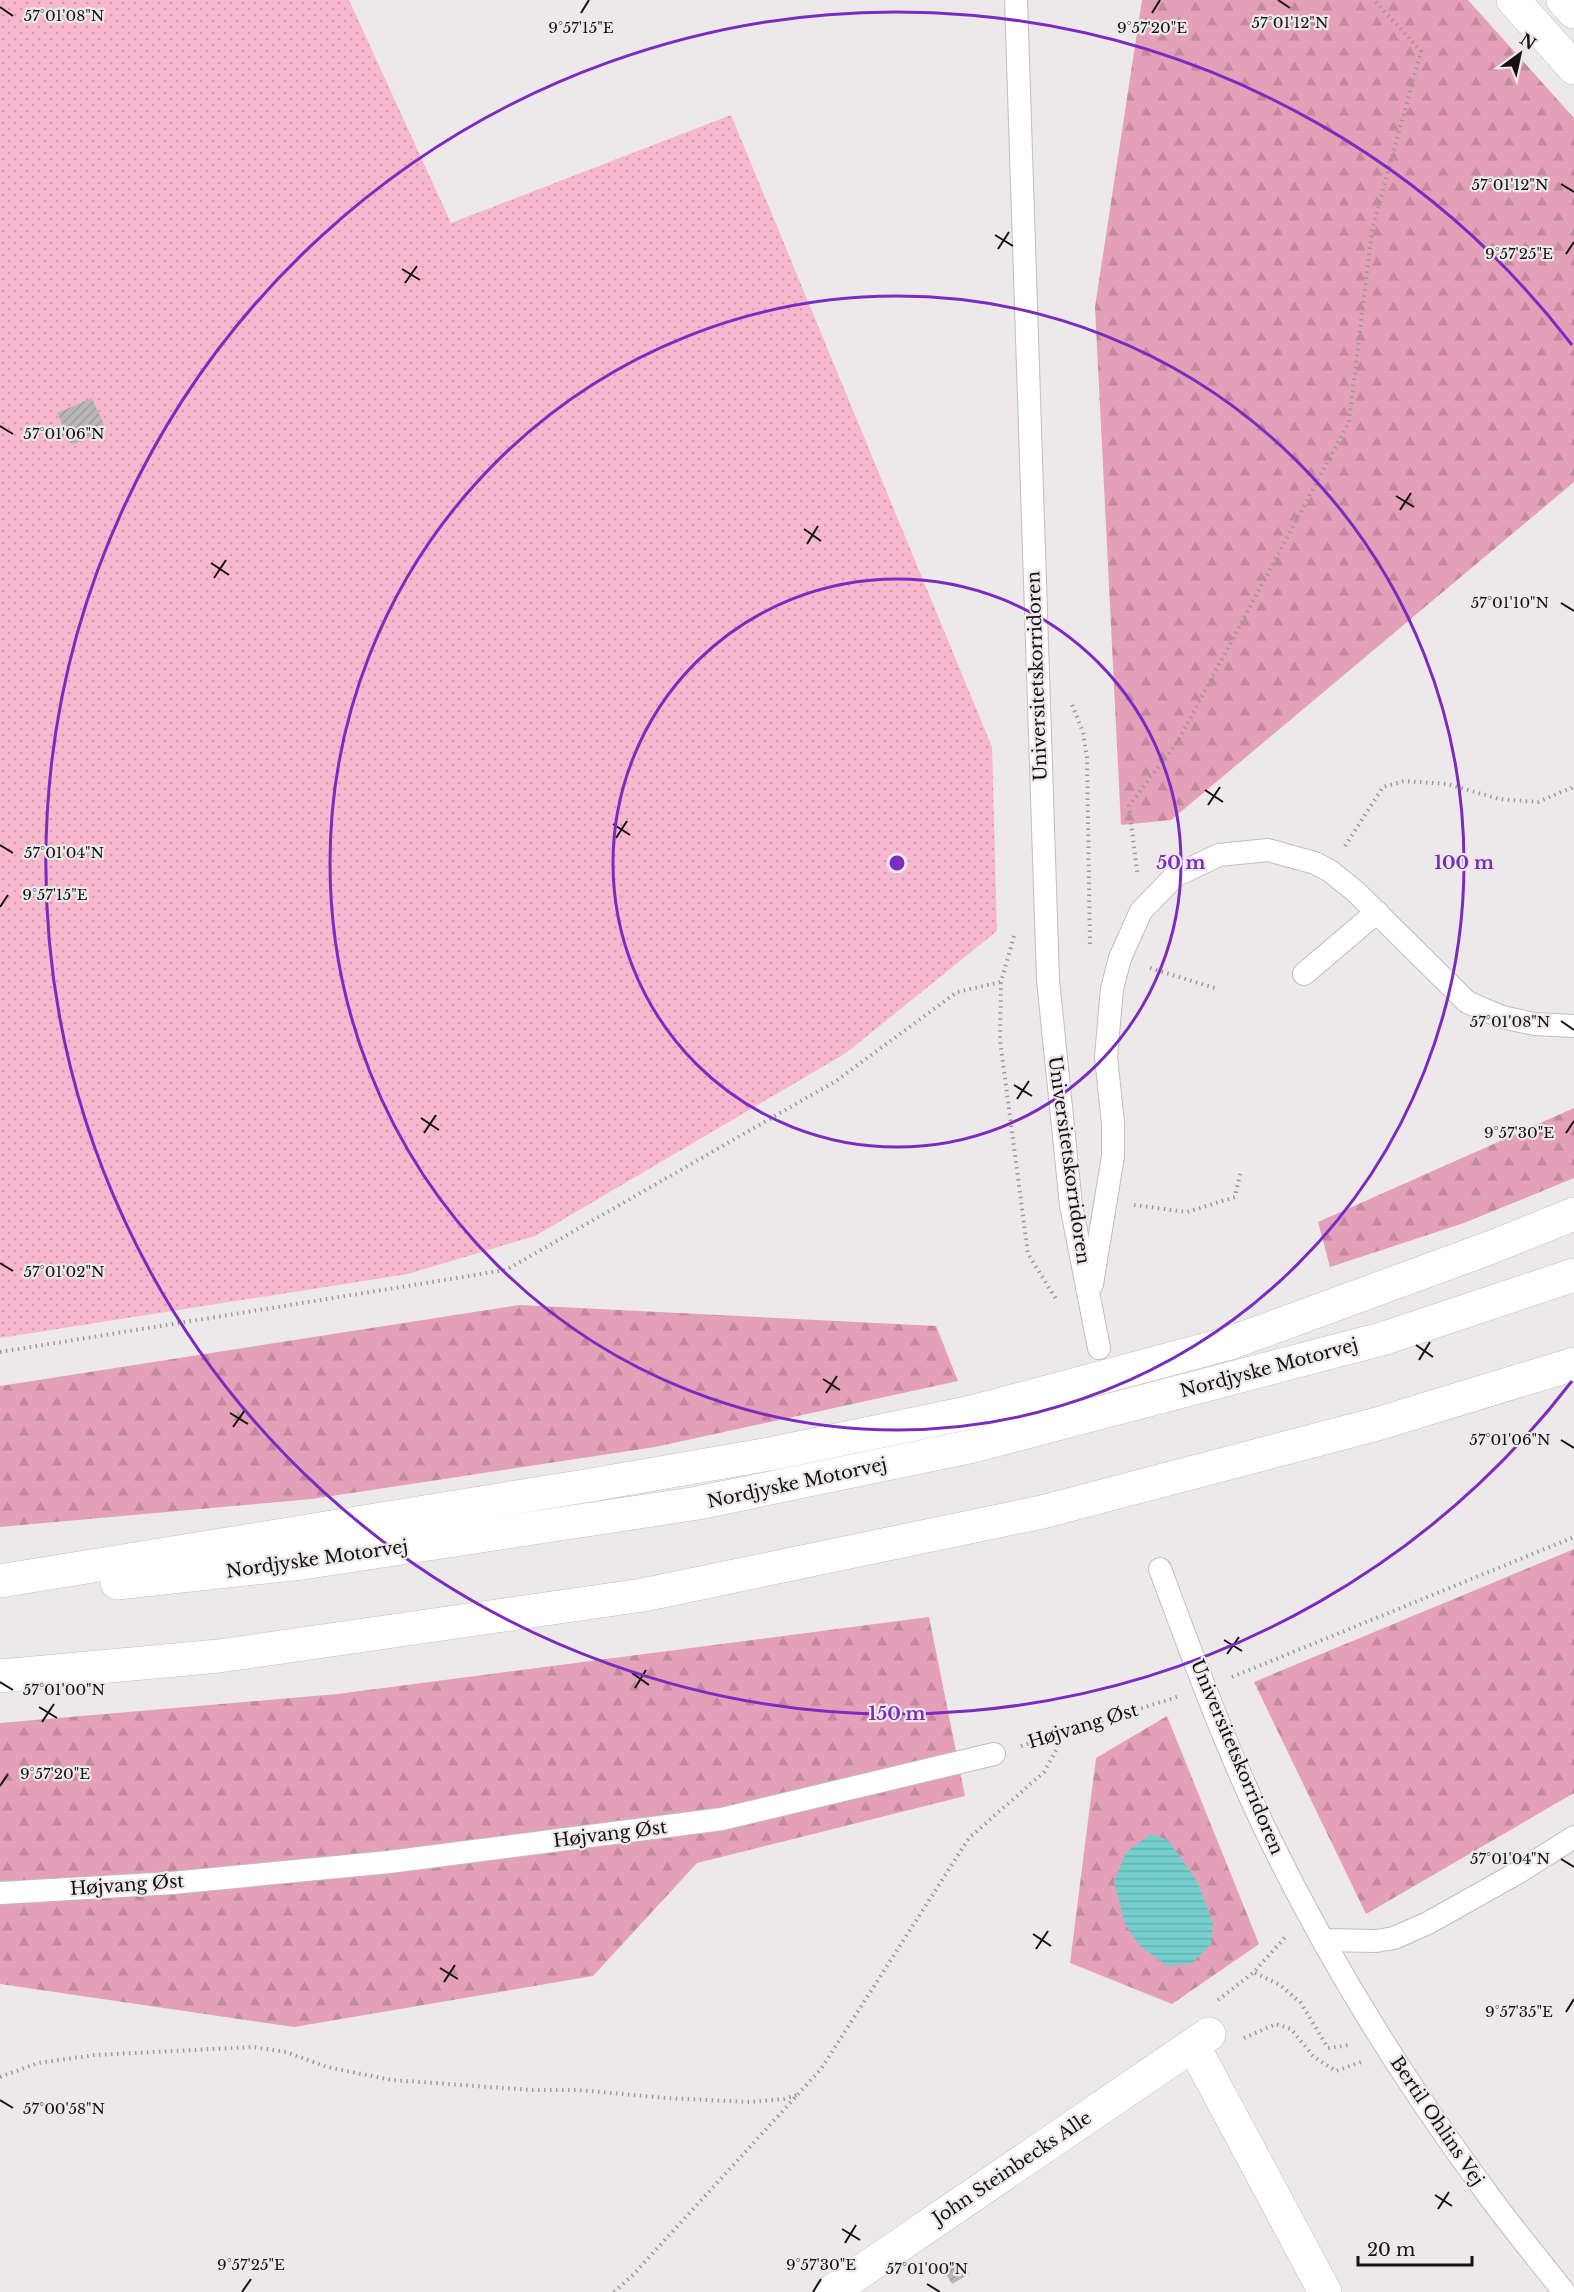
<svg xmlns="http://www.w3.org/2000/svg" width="1574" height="2292" viewBox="0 0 1574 2292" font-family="'Libre Baskerville',serif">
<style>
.forest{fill:url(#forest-firs)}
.park{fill:url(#park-dots)}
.water{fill:url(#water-rules)}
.building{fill:url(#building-hatch)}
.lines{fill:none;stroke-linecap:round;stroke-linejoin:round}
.service-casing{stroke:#c1bcbe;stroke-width:24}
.minor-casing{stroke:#c1bcbe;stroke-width:34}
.secondary-casing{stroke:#c1bcbe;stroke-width:34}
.motorway-casing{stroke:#c1bcbe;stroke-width:34}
.path{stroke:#9b9899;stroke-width:4;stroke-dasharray:1.5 4.5;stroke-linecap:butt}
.service{stroke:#fff;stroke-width:22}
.minor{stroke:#fff;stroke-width:33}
.secondary{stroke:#fff;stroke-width:33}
.motorway{stroke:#fff;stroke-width:33}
.ticks{fill:none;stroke:#141213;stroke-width:2}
.ring{fill:none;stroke:#7b2cbf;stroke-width:3}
.labels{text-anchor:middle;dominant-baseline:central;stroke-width:4.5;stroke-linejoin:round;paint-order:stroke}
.street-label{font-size:18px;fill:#141213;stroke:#ede9ea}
.ticks-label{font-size:15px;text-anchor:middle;fill:#141213;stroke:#ede9ea;stroke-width:4.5;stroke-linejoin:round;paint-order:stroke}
.centre{fill:#7b2cbf;stroke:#ede9ea;stroke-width:3}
.ring-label{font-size:18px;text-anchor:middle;font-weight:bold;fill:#7b2cbf;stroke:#ede9ea;stroke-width:4.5;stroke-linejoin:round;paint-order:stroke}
</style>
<defs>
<pattern id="forest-firs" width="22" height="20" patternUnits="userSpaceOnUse" patternTransform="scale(1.5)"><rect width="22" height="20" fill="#e4a0b9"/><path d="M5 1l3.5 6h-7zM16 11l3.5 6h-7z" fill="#c3899e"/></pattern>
<pattern id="park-dots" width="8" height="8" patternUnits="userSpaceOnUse" patternTransform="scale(1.5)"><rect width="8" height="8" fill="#f7b7ce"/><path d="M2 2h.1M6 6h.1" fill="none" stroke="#d39cb0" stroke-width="1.8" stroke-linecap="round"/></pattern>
<pattern id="water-rules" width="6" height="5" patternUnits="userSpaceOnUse" patternTransform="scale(1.5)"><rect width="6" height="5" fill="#74cfcd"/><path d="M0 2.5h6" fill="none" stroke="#64b1af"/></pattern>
<pattern id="building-hatch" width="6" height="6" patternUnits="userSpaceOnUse" patternTransform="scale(1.5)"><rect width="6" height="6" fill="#bab5b7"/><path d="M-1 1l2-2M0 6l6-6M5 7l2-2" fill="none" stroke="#9f9b9c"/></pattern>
</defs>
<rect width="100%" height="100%" fill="#ede9ea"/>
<g class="forest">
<polygon points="1142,0 1468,0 1574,118 1574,482 1171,820 1121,825 1095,307"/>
<polygon points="1574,1108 1574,1178 1464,1223 1330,1267 1318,1222"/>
<polygon points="519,1305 936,1326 958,1381 655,1447 312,1499 0,1527 0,1386"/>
<polygon points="1574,1549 1574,1793 1366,1914 1254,1682"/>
<polygon points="929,1617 965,1796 697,1863 593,1976 294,2027 0,1984 0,1723 337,1694"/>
<polygon points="1167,1716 1259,1944 1172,2004 1070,1963 1096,1758"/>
</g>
<polygon class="park" points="0,0 349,0 451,223 731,115 992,747 997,931 846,1053 535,1236 408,1274 0,1338"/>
<polygon class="water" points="1151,1834 1168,1840 1197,1881 1213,1924 1211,1944 1192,1963 1167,1966 1139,1945 1125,1924 1114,1882 1126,1852"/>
<g class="building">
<polygon points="92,398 106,430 72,445 57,413"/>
<polygon points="960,2261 969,2274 952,2284 944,2271"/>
</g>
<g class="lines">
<defs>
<g id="service">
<polyline points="1016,0 1048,980 1071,1205 1099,1348"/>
<polyline points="1304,974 1377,912"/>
<polyline points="1092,1284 1113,1156 1113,1123 1106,1057 1112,989 1120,958 1141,911 1175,876 1219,855 1268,850 1315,863 1330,871 1355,891 1467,1002 1502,1017 1534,1024 1574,1026"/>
<path d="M1160,1569C1193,1658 1226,1748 1267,1833C1327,1957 1400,2075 1481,2185C1507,2222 1536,2256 1564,2292"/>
<polyline points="0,1893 172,1883 389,1862 722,1819 994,1754"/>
<polyline points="1323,1940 1376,1941 1394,1938 1428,1923 1519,1872 1574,1837"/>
</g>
<g id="minor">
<polyline points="1193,2045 1325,2292"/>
<polyline points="831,2292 1209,2034"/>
</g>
<g id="secondary">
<polyline points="1513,0 1574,68"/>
<polyline points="1563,0 1574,12"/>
</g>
<g id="motorway">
<polyline points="0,1581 585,1486 775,1453 972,1412 1230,1343 1492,1247 1574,1214"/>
<polyline points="117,1583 302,1563 698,1503 973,1446 1385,1338 1574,1275"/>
<polyline points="0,1676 219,1656 643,1595 1042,1512 1377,1424 1574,1364"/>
</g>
</defs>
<use href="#service" class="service-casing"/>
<use href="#minor" class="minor-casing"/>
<use href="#secondary" class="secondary-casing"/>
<use href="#motorway" class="motorway-casing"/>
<g class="path">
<polyline points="1072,705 1083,732 1087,758 1090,945"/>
<polyline points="1345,846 1383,787 1404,781 1447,784 1499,799 1538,802 1571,788 1574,784"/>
<polyline points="1137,872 1129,806 1178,741 1349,422 1372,230 1421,51 1374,0"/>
<polyline points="1014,936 1001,982 1000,1040 1028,1254 1056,1299"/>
<polyline points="1150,968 1218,989"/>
<polyline points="1134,1205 1187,1212 1235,1197 1241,1170"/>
<polyline points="0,1352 506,1270 836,1081 957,992 1001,982"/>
<polyline points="1232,1677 1574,1537"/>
<polyline points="1021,1746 1177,1697"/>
<polyline points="1255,1973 1280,1985 1301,2003 1328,2048 1350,2045"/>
<polyline points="1218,2000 1254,1972 1287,1935"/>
<polyline points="1244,2038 1276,2024 1291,2029 1314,2057 1336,2071 1361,2062"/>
<polyline points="0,2077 38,2063 95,2055 253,2047 286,2052 327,2067 392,2080 531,2090 578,2090 666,2098 751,2102 784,2099 797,2095"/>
<polyline points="614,2292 632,2276 821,2069 969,1838 1044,1772 1066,1732"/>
</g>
<use href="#service" class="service"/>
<use href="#minor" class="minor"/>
<use href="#secondary" class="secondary"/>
<use href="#motorway" class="motorway"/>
</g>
<path class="ticks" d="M1278,0L1290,8M0,7L13,16M581,13L589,0M1152,13L1160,0M1561,184L1574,192M995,235L1013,246M998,249L1009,232M1566,254L1574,242M402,269L420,280M405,283L417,266M0,426L13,434M1396,496L1414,507M1400,510L1411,493M804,529L821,541M807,544L818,526M211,563L229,575M214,578L226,560M1561,603L1574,611M1205,790L1223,802M1208,805L1220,787M613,824L630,835M616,838L627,821M0,845L13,853M0,907L8,895M1561,1021L1574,1030M1014,1085L1032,1096M1017,1099L1029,1081M421,1118L439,1130M424,1133L436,1115M1566,1133L1574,1121M0,1263L13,1271M1416,1345L1433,1357M1419,1360L1430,1342M823,1379L840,1390M826,1393L837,1376M230,1413L248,1424M233,1427L245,1410M1561,1440L1574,1448M1224,1640L1242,1651M1227,1654L1239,1637M632,1673L649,1685M0,1682L13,1690M635,1688L646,1670M39,1707L57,1718M42,1722L54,1704M0,1786L8,1774M1561,1859L1574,1867M1033,1934L1051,1946M1036,1949L1048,1931M440,1968L458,1979M444,1982L455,1965M1566,2012L1574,1999M0,2100L13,2108M1435,2195L1452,2206M1438,2209L1449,2192M842,2229L860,2240M845,2243L856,2225M927,2284L940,2292M242,2292L251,2279M813,2292L821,2279"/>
<g class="ring">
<circle cx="897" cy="863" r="284"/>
<circle cx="897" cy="863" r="567"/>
<path d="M1572 1381A851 851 0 1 1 1572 345"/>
</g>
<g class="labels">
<g class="street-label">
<text transform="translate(1037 676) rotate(-92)">Universitetskorridoren</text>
<text transform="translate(1069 1160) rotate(82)">Universitetskorridoren</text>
<text transform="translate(1269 1368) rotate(-15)">Nordjyske Motorvej</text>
<text transform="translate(797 1483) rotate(-12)">Nordjyske Motorvej</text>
<text transform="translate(317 1559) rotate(-8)">Nordjyske Motorvej</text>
<text transform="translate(1083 1726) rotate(-17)">Højvang Øst</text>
<text transform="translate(1237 1757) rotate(67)">Universitetskorridoren</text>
<text transform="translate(610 1834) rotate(-7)">Højvang Øst</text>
<text transform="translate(127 1885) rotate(-4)">Højvang Øst</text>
<text transform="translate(1437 2121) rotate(56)">Bertil Ohlins Vej</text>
<text transform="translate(1012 2168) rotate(-34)">John Steinbecks Alle</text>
</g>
</g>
<g class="ticks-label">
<text x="64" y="21">57°01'08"N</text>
<text x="1290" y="28">57°01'12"N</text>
<text x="581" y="33">9°57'15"E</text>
<text x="1152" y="33">9°57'20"E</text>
<text x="1510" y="190">57°01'12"N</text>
<text x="1519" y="259">9°57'25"E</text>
<text x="64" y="439">57°01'06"N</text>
<text x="1510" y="608">57°01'10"N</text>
<text x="64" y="858">57°01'04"N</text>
<text x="55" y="900">9°57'15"E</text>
<text x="1510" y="1027">57°01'08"N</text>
<text x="1519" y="1138">9°57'30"E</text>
<text x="64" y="1277">57°01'02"N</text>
<text x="1510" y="1445">57°01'06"N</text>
<text x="64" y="1695">57°01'00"N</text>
<text x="55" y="1779">9°57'20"E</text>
<text x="1510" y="1864">57°01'04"N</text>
<text x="1519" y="2017">9°57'35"E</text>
<text x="64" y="2114">57°00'58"N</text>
<text x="251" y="2270">9°57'25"E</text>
<text x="821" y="2270">9°57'30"E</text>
<text x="927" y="2274">57°01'00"N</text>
</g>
<circle cx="897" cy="863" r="9" class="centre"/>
<g class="ring-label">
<text x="1181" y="869">50 m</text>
<text x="1464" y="869">100 m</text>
<text x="897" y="1720">150 m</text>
</g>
<g transform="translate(1520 54) rotate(33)" stroke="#ede9ea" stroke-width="4.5" paint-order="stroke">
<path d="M0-4.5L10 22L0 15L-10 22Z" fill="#141213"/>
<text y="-9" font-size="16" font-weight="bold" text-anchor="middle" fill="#141213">N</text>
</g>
<path d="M1358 2256v9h114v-9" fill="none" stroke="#141213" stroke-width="3"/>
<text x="1367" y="2256" font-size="18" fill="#141213" stroke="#ede9ea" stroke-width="4.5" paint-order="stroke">20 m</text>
</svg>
